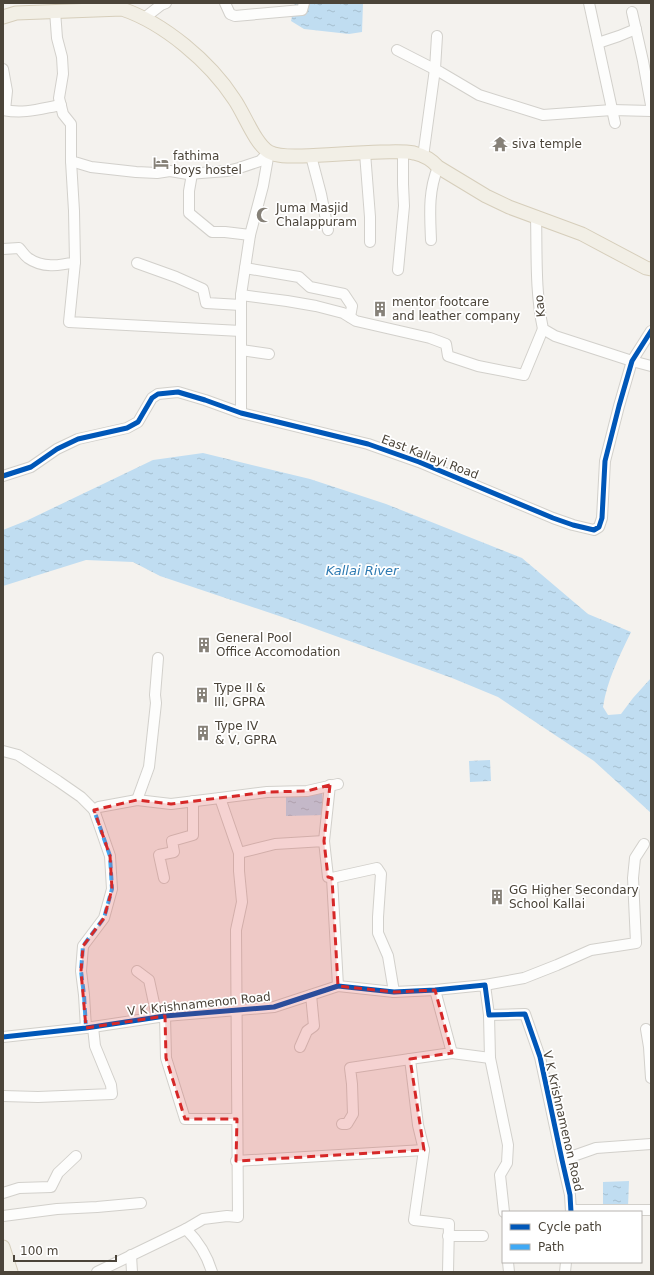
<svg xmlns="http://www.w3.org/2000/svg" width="654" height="1275" viewBox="0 0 654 1275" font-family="'DejaVu Sans',sans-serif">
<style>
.water{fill:url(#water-ripples)}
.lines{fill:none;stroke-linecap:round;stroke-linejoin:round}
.minor-casing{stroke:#d2d0cb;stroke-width:12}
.major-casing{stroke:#d6cebb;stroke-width:15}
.minor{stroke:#fdfdfc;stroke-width:10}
.major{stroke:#f2efe6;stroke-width:13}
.quiet{stroke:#3fa9f5;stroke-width:4;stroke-dasharray:8 4;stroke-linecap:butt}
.cycleway-casing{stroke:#fff;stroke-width:8}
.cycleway{stroke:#0057b8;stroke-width:5}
.marked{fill:#d62828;fill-opacity:0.2;stroke:#d62828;stroke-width:3;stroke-dasharray:8 5;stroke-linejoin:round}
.labels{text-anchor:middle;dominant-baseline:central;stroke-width:3.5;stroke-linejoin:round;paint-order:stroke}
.poi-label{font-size:12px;fill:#4b4439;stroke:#fff;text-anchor:start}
.street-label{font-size:12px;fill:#4b4439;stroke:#fff}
.water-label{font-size:13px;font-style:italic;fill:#2e7ab2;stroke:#fff}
</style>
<defs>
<pattern id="water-ripples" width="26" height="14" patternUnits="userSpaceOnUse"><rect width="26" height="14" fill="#c0ddf1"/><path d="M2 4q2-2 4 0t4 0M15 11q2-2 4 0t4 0" fill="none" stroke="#a6bfcf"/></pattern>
</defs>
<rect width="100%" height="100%" fill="#f4f2ee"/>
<g class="water">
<polygon points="295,3 363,3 362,32 349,34 304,29 291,21"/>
<path d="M203,453L310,479L386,504L522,558L588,614L631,632C619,657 607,680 603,707L608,715L621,714L633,698L651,678V813L594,761L498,697L452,678L294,621L160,576L133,562L86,560L3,586V530L28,520L153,460Z"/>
<polygon points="490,760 491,781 470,782 469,761"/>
<polygon points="322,791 324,815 286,816 286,794"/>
<polygon points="629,1181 628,1207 603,1205 603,1182"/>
</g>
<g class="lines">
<defs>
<g id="minor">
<polyline points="225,3 230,14 235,16 302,10 304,3"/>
<polyline points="589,3 615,123"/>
<polyline points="55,11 57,38 62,57 63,74 59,98 63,114 71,124 71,161 91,167 136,172 157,173 170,171 188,174 227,171 239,168 260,161 269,152"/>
<polyline points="632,12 643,61 651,105"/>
<polyline points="143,19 161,5 166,3"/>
<polyline points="598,43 619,36 636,29"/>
<polyline points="397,50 440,72 479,95 543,115 612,110 651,111"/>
<polyline points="3,69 7,91 5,110"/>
<path d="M3,110C25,114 39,109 61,105"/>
<polyline points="365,153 370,217 370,242"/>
<polyline points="311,156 321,194 328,230"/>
<polyline points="423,157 435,69 437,36"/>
<polyline points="192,174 189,191 189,213 212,232 225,232 250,235"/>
<path d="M536,216C537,253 535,292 543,329L555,336L632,361L651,366"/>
<path d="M431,240C430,214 428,192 438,167"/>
<path d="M3,249L19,248C22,251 24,255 28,258C42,268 59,266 75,262L74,211L71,161"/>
<polyline points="75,262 69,322 241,331"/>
<polyline points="137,263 176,277 203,289 206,303 241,305"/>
<polyline points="245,268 299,277 310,287 344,294 352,306 350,317"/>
<polyline points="398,270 404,206 403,184 403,152"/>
<polyline points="241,295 287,301 316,306 343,313 356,321 430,338 446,344 448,356 478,366 524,375 543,329"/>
<polyline points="241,350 269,354"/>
<polyline points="241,413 241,295 250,235 263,186 269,152"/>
<polyline points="3,476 31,467 57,449 78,439 127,428 138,422 152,398 158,394 178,392 205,400 241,413 368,444 419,462 553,518 573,525 594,530 599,527 602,518 605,461 619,406 632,361 651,331"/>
<polyline points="3,751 18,755 58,781 81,797 94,810 99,807 137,800 171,804 220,798 239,853 275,844 324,841 328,877 332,878 377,868 381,874 378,917 378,933 388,956 394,992"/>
<polyline points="220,798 267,792 307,791 338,784"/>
<polyline points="137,800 149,767 156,703 155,695 158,658"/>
<polyline points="324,841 330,785"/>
<polyline points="164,878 159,855 174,852 172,841 193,835 193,801"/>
<polyline points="332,878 338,986"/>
<polyline points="137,971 149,980 157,1017"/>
<polyline points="485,985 524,978 557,965 591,950 636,943 633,878 635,858 644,844"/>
<polyline points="435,990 452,1053 410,1059 418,1125 424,1150 414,1220 449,1224 448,1272"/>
<polyline points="489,1015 490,1058 508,1145 507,1163 500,1175 504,1212"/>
<polyline points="165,1016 166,1058 185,1119 237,1119"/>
<polyline points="86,1028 84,995 81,971 83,946 104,918 112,889 110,856 94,810"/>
<polyline points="646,1029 649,1047 651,1078"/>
<polyline points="3,1037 86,1028 165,1016 274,1007 338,986 394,992 435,990 485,985 489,1015 525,1014 540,1057 562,1160 570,1195 571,1212"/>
<polyline points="300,1047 307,1031 314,1026 311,995"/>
<polyline points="452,1053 490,1058"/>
<polyline points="3,1096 38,1097 112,1094 111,1085 95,1046 93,1027"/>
<polyline points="342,1124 347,1124 353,1114 352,1084 350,1068 410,1059"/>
<polyline points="562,1160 596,1148 651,1144"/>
<polyline points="236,1161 424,1150"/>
<polyline points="3,1193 19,1188 51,1187 58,1173 76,1156"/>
<polyline points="571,1210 651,1210"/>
<polyline points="3,1216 57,1209 97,1207 141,1203"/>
<polyline points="186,1229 203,1219 227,1216 238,1217 236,930 242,902 239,871 239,853"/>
<polyline points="448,1236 483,1236"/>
<polyline points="131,1255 132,1272"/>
<polyline points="508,1262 509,1272"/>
<path d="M97,1272L186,1229C199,1242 207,1255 212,1272"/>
<polyline points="565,1272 566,1262"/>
</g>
<g id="major">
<path d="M3,17L16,13L122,9C164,23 210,62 234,99C244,113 255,144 269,152C278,157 292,156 302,156C328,155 354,153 381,152C392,152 403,151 414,153C423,155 432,160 438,167L486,196L509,207L582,234L646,268L651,269"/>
<polyline points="3,1247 11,1272"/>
</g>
</defs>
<use href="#minor" class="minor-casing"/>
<use href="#major" class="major-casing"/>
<use href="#minor" class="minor"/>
<use href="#major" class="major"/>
<polyline class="quiet" points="86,1028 84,995 81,971 83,946 104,918 112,889 110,856 94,810"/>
<defs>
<g id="cycleway">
<polyline points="3,476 31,467 57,449 78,439 127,428 138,422 152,398 158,394 178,392 205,400 241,413 368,444 419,462 553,518 573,525 594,530 599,527 602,518 605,461 619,406 632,361 651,331"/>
<polyline points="3,1037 86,1028 165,1016 274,1007 338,986 394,992 435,990 485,985 489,1015 525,1014 540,1057 562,1160 570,1195 571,1212"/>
</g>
</defs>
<use href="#cycleway" class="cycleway-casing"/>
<use href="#cycleway" class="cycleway"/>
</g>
<path class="marked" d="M330,785L324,841L328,877L332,878L338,986L394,992L435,990L452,1053L410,1059L424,1150L236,1161L237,1119H185L166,1058L165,1016L86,1028L81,971L83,946L104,918L112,889L110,856L94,810L137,800L171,804L267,792L307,791Z"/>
<defs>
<symbol id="temple-bare" viewBox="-9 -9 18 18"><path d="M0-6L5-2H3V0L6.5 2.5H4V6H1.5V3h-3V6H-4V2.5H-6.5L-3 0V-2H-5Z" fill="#868178" stroke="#fff" stroke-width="2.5" paint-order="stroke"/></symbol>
<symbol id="hotel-bare" viewBox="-9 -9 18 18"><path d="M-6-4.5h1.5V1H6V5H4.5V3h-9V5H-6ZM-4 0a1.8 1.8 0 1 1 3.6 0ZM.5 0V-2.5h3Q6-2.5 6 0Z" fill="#868178" stroke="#fff" stroke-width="2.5" paint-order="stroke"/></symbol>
<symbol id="mosque-bare" viewBox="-9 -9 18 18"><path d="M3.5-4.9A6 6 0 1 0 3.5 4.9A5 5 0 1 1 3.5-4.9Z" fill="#868178" stroke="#fff" stroke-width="2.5" paint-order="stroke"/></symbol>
<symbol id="building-bare" viewBox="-9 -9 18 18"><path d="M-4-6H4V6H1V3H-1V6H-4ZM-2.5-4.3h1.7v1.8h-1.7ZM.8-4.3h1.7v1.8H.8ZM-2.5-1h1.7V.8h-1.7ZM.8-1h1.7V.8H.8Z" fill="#868178" stroke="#fff" stroke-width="2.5" paint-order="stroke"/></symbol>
</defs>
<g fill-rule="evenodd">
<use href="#temple-bare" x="489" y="133" width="22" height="22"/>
<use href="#hotel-bare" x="150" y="152" width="22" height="22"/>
<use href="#mosque-bare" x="253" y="204" width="22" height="22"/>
<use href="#building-bare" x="369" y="298" width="22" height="22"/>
<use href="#building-bare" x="193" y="634" width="22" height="22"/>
<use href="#building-bare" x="191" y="684" width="22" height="22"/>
<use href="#building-bare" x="192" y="722" width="22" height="22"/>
<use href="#building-bare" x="486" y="886" width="22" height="22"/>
</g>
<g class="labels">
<g class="poi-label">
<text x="512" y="144">siva temple</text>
<text x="173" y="156">fathima<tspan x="173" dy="14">boys hostel</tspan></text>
<text x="276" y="208">Juma Masjid<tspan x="276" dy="14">Chalappuram</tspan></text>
<text x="392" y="302">mentor footcare<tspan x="392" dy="14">and leather company</tspan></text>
<text x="216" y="638">General Pool<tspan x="216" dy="14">Office Accomodation</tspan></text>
<text x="214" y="688">Type II &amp;<tspan x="214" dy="14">III, GPRA</tspan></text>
<text x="215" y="726">Type IV<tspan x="215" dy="14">&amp; V, GPRA</tspan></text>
<text x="509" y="890">GG Higher Secondary<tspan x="509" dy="14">School Kallai</tspan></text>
</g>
<g class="street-label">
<text transform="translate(540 306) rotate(-96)">Kao</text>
<text transform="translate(430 457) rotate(21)">East Kallayi Road</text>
<text transform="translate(199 1004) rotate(-6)">V K Krishnamenon Road</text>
<text transform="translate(563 1121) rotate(77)">V K Krishnamenon Road</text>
</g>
<g class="water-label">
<text x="362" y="570">Kallai River</text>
</g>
</g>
<rect width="654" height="1275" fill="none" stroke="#4b4439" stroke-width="8"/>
<rect x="502" y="1211" width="140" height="52" fill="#ffffff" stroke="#b7b4b0"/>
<rect x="510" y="1224" width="20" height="6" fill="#0057b8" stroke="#b7b4b0"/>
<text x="538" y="1231" font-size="12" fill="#4b4439">Cycle path</text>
<rect x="510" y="1244" width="20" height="6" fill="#3fa9f5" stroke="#b7b4b0"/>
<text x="538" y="1251" font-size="12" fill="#4b4439">Path</text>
<path d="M14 1255v6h102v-6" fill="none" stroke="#4b4439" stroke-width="2"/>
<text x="20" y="1255" font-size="12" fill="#4b4439" stroke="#ffffff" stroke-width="3" paint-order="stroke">100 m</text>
</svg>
